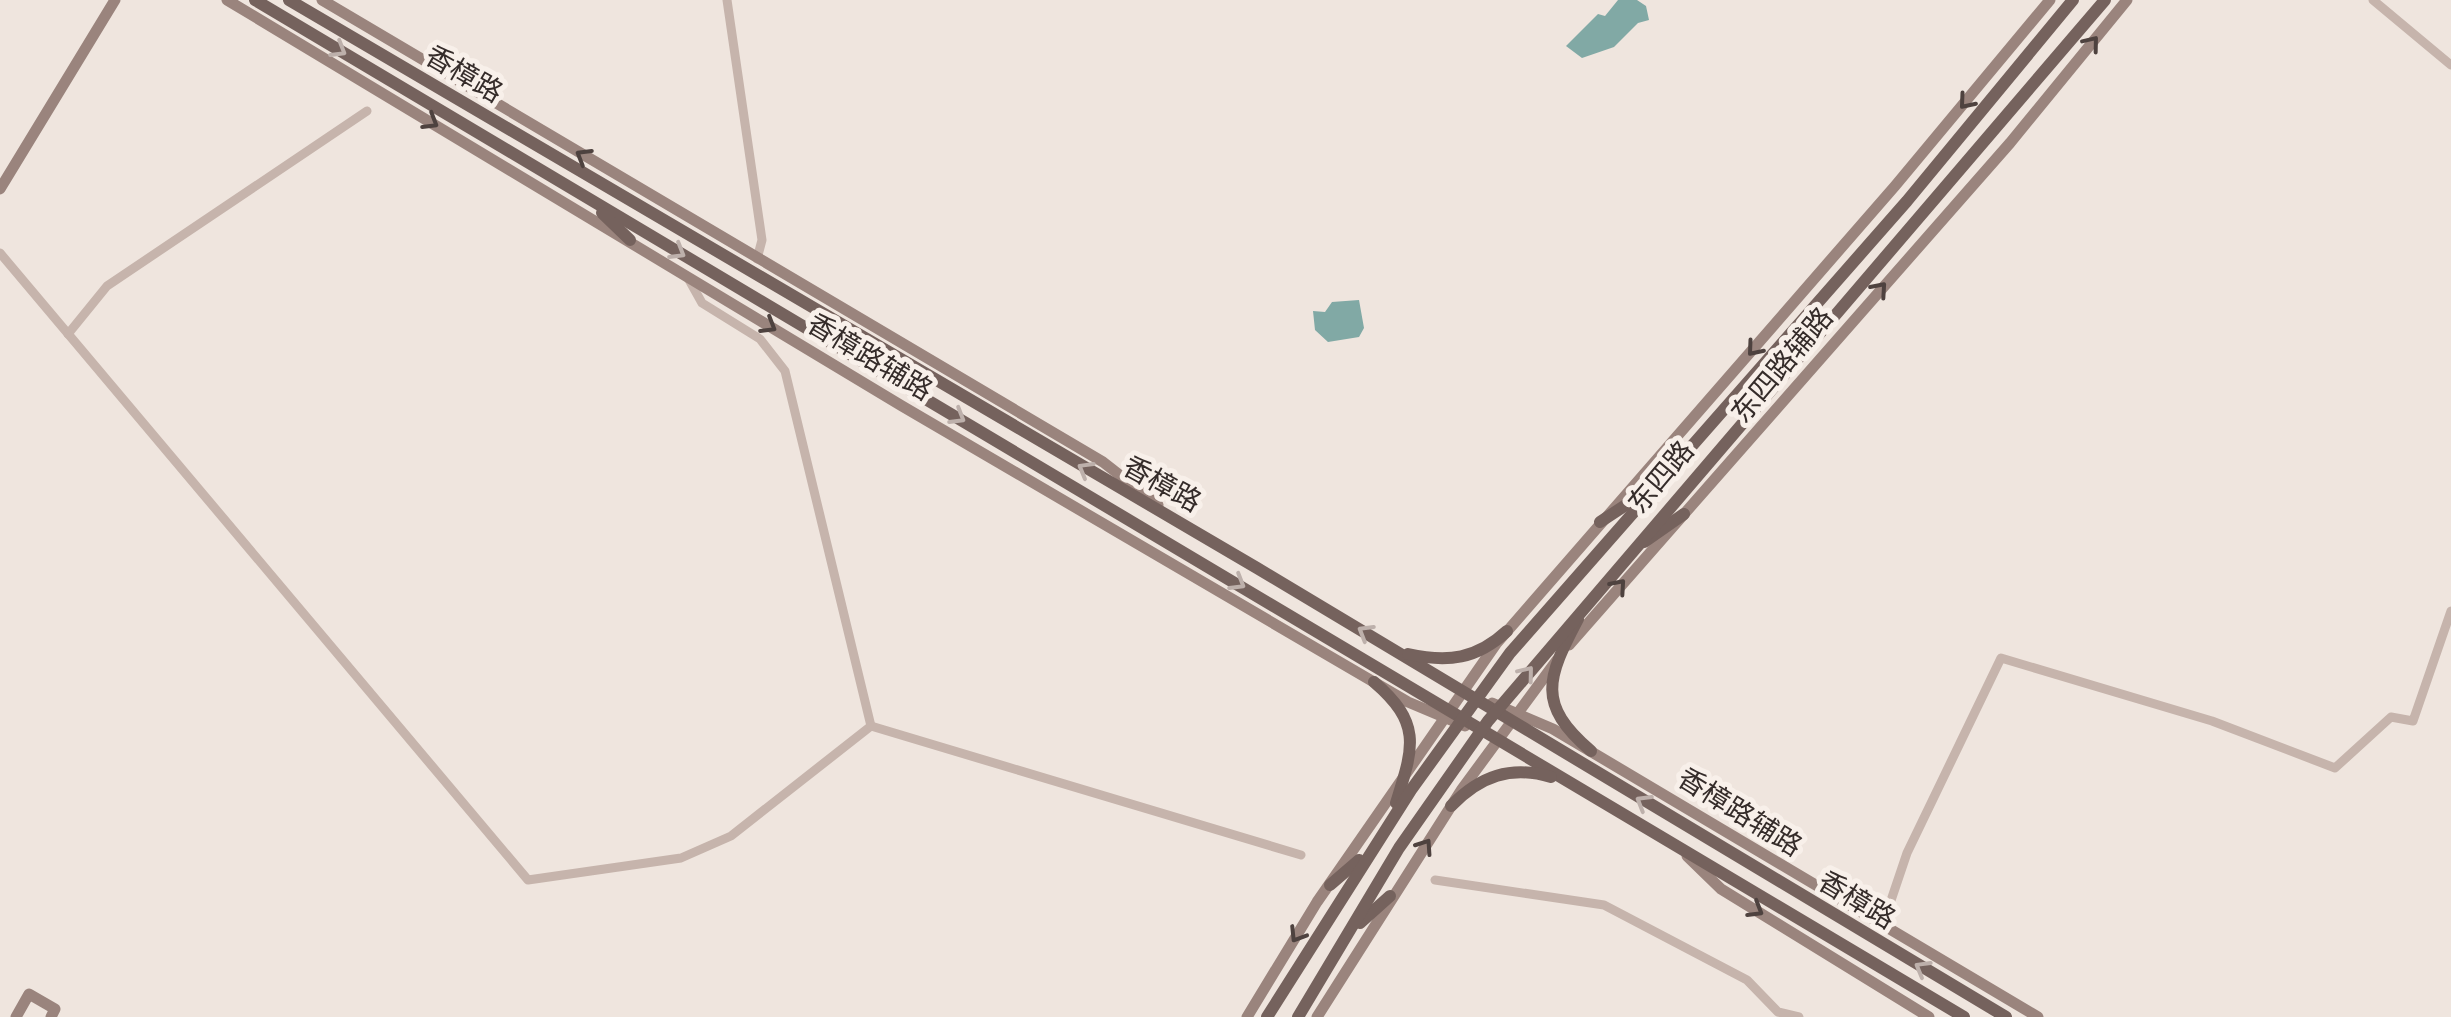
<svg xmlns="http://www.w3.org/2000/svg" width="2451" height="1017" viewBox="0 0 2451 1017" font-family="'DejaVu Sans','Noto Sans SC',sans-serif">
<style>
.water{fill:#81a9a5}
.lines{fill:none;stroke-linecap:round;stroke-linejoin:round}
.street{stroke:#c6b4ac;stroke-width:9}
.secondary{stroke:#9a847d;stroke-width:11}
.primary{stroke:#75625d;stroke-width:12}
.oneway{stroke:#4e423f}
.oneway2{stroke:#bdb0ab}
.labels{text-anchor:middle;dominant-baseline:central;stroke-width:10;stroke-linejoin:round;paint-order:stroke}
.street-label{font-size:28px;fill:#352c2a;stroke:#f8f0ea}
</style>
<rect width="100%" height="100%" fill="#efe5de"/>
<g class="water">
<polygon points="1618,0 1637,0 1646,6 1649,20 1638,23 1614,47 1582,58 1566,46 1598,14 1605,16"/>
<polygon points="1359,300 1364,328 1359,337 1328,342 1315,330 1313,311 1325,312 1332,302"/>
</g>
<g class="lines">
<g class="street">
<polyline points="727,0 762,240 757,259"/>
<polyline points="2373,0 2451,65"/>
<polyline points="0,253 528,880 681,858 731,836 871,726"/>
<polyline points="688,278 702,303 760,339 785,371 871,726"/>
<polyline points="68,334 107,286 367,111"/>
<polyline points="871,726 1301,855"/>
<polyline points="1435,880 1604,905 1747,980 1778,1012 1799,1017"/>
<polyline points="1882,927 1907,853 2001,658 2212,721 2335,768 2391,717 2413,721 2451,611"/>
</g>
<g class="secondary">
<polyline points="227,0 902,406 1408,702 1465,726"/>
<polyline points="322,0 1103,462 1158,505"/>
<polyline points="0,189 115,0"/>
<polyline points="1569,645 2010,143 2127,0"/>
<polyline points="1492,703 1553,729 2038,1017"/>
<polyline points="1687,856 1721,889 1929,1017"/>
<polyline points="16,1017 29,994 55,1009 51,1017"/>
<polyline points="1247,1017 1317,902 1496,644 1895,186 2050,0"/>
<polyline points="1317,1017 1462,789 1557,660"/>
</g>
<g class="primary">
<polyline points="255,0 1964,1017"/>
<polyline points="289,0 1257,568 2006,1017"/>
<polyline points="602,213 630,240"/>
<polyline points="1600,522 1641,495"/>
<polyline points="1644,542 1684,514"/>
<path d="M1578,619C1547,678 1536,704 1591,751"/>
<path d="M1408,654C1448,663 1477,659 1507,631"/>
<path d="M1374,682C1423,724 1413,748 1396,803"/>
<path d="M1451,806C1480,776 1511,765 1551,777"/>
<polyline points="1330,885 1359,860"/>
<polyline points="1360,923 1390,896"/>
<polyline points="1267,1017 1411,790 1510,653 1907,201 2073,0"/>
<polyline points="1298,1017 1399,848 1488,721 2105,0"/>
</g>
</g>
<defs><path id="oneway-chevron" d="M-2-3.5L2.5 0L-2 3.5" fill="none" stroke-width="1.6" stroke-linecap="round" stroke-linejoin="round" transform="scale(2.5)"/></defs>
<g class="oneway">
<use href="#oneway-chevron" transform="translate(2092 43) rotate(-51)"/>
<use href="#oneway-chevron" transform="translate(1966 102) rotate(130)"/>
<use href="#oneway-chevron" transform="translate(431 122) rotate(31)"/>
<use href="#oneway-chevron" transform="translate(583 156) rotate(-149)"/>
<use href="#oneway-chevron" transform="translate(1880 289) rotate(-49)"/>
<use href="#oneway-chevron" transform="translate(769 326) rotate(31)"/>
<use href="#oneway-chevron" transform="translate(1754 349) rotate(130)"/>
<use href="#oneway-chevron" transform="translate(1619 586) rotate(-49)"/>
<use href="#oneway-chevron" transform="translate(1425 846) rotate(-56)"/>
<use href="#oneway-chevron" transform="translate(1756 910) rotate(31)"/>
<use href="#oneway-chevron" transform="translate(1297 935) rotate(122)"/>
</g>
<g class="oneway2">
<use href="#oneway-chevron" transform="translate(339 50) rotate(31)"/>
<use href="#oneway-chevron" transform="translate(678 252) rotate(31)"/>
<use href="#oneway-chevron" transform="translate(958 417) rotate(31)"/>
<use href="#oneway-chevron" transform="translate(1085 469) rotate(-150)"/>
<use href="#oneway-chevron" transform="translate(1238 583) rotate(31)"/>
<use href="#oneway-chevron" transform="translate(1365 632) rotate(-149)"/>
<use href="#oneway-chevron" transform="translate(1527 673) rotate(-51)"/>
<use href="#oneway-chevron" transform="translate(1643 802) rotate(-149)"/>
<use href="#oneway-chevron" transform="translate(1922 968) rotate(-150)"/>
</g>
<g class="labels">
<g class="street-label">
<text transform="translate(464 74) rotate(30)">香樟路</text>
<text transform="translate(870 357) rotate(31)">香樟路辅路</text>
<text transform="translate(1782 365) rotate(-50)">东四路辅路</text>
<text transform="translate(1661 477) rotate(-50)">东四路</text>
<text transform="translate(1162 484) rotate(29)">香樟路</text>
<text transform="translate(1740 812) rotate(32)">香樟路辅路</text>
<text transform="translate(1857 900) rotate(31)">香樟路</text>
</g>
</g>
</svg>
